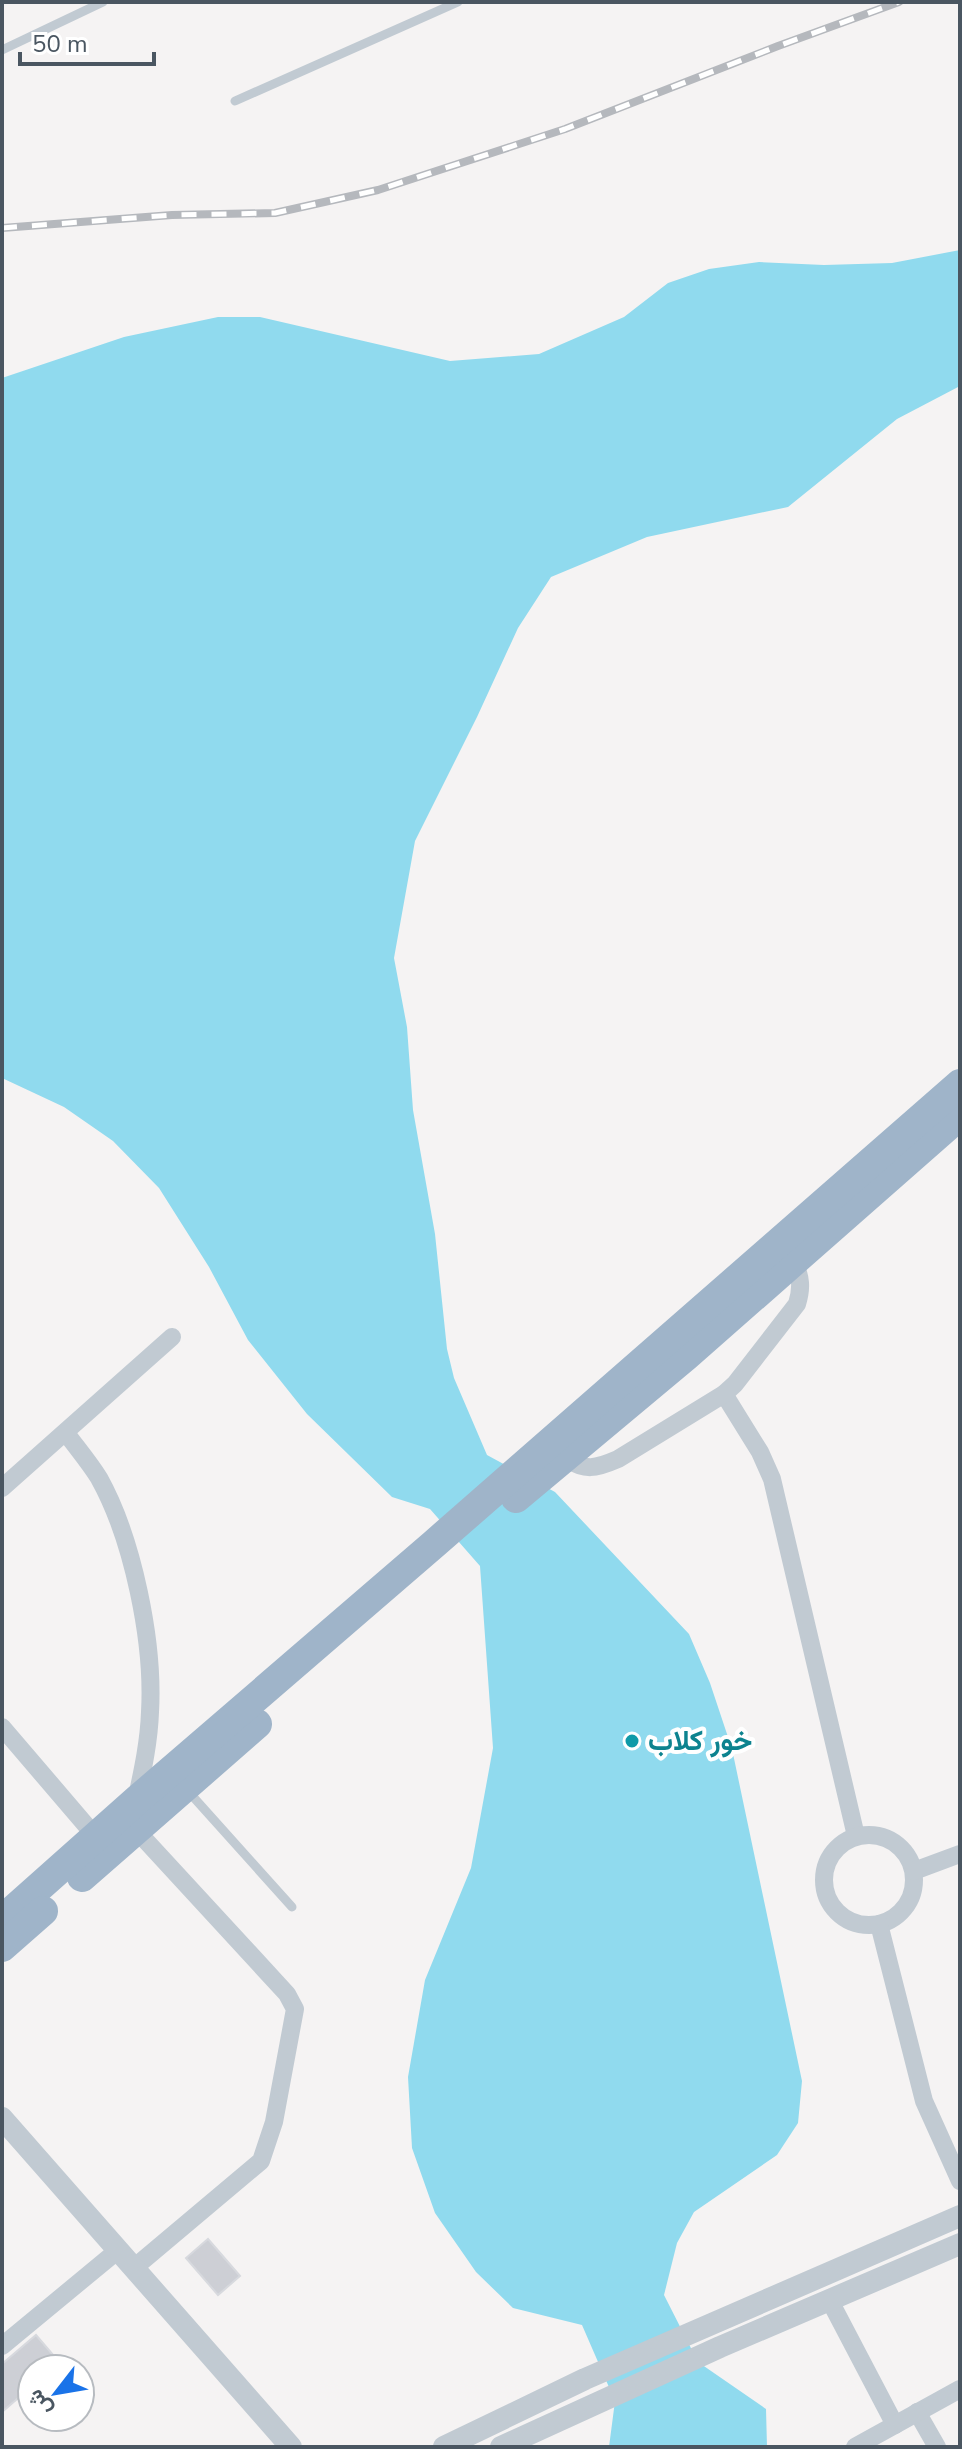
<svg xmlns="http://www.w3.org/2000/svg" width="962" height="2449" viewBox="0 0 962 2449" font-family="'Nunito Sans',Vazirmatn,sans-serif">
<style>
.water{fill:#90daee}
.building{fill:#cdcfd5;stroke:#d7d9de;stroke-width:2}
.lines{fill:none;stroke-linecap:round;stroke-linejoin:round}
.service{stroke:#c1cad2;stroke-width:9}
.minor{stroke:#c1cad2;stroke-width:18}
.tertiary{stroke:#c1cad2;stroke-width:22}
.trunk{stroke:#9fb4c9;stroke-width:30}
.rail-casing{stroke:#b5b8bd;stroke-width:8}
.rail{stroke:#fff;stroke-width:5;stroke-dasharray:15;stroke-linecap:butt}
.culture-dot{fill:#0f9aa8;stroke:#fff;stroke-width:3}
.labels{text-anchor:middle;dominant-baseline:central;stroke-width:8;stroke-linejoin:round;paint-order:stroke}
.culture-label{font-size:28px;font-weight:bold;fill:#0d838f;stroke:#fff;text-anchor:start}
</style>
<rect width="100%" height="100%" fill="#f5f3f3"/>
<polygon class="water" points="960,250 960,386 897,419 788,507 647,537 551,577 518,628 477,717 415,841 394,958 407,1027 413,1110 435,1234 447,1349 454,1378 487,1455 555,1492 689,1634 710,1683 732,1749 802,2081 798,2123 777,2155 694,2212 677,2243 664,2295 698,2362 766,2409 767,2447 609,2447 615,2401 582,2325 513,2308 476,2272 435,2213 412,2148 408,2077 425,1980 471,1868 493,1748 480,1566 430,1509 392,1497 307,1414 248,1340 209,1267 159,1188 113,1141 64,1107 2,1078 2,378 124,337 218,317 260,317 450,361 539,354 624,317 668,283 709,269 759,262 824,265 892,263"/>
<g class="building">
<polygon points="208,2239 240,2276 218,2295 186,2258"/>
<polygon points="36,2335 59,2362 51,2369 32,2369 32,2386 2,2412 2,2364"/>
</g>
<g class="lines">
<g class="service">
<polyline points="2,50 103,2"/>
<polyline points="235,101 458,2"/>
<polyline points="187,1790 292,1907"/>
</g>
<g class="minor">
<polyline points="724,1394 760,1452 772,1479 856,1836"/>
<path d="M66,1433C77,1448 89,1462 99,1478C133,1539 154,1642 150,1712C149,1741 143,1769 137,1797"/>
<path d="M564,1458C586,1471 595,1469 618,1459L724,1394L735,1384L797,1304C802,1288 801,1277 794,1262"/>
<polyline points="2,1488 172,1337"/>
<polyline points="2,1727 96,1837"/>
<circle cx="869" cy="1880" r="45"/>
<polyline points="914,1871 960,1854"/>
<polyline points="879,1924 924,2101 960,2181"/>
<polyline points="135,2267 261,2161 274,2122 295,2009 287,1994 136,1830"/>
<polyline points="830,2301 895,2425"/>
<polyline points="2,2346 117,2251"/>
<polyline points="917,2412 937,2447"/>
<polyline points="855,2447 960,2389"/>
</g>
<g class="tertiary">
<polyline points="2,2118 291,2447"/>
<polyline points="444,2447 585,2379 960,2216"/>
<polyline points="501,2447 720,2347 960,2244"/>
</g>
<g class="trunk">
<polyline points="516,1498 686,1356 960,1115"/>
<polyline points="82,1877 257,1724"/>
<polyline points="2,1920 137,1800 434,1544 960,1084"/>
<polyline points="2,1947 43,1911"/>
</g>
<defs>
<polyline id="rail" points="2,228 172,215 275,213 378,190 565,129 778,46 899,2"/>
</defs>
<use href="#rail" class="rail-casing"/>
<use href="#rail" class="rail"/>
</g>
<circle class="culture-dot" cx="632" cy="1741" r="8"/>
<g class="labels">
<g class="culture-label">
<text x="648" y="1741">خور كلاب</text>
</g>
</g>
<rect width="962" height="2449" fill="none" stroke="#4a5661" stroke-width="8"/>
<g transform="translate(56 2393) rotate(239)"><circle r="38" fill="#ffffff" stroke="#b7bbc0" stroke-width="2"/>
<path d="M0-6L14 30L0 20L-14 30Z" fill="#1a73e8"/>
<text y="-12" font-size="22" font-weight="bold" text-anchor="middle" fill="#4a5661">ش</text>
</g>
<path d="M20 52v12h134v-12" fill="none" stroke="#4a5661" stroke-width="4"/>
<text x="32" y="52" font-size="24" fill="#4a5661" stroke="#ffffff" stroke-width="6" paint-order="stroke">50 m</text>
</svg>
